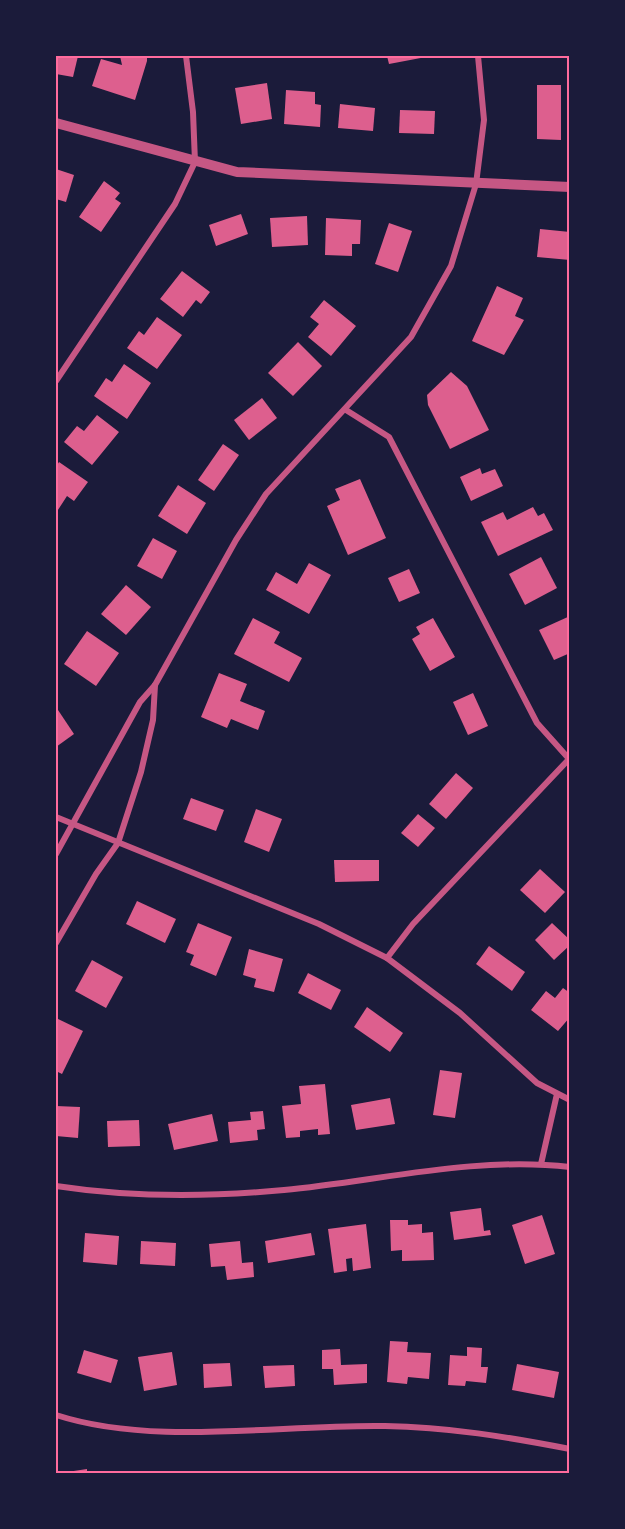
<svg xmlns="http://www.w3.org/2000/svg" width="625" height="1529" viewBox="0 0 625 1529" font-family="'IBM Plex Serif',serif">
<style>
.building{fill:#dd5f8e}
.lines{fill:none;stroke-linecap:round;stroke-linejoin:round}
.minor{stroke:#c65784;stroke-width:6}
.tertiary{stroke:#c65784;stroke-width:10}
.neatline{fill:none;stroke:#ff6b9d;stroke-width:2}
</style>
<rect width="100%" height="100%" fill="#1b1b3a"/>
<g class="building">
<polygon points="56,56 78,56 73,77 56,74"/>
<polygon points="120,56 147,56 147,61 135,100 92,86 101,59 122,65"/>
<polygon points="387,56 426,56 426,57 389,64"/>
<polygon points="267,83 272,119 241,124 235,88"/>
<polygon points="537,85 561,85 561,140 537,139"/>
<polygon points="286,90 315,92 315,104 321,105 320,127 284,124"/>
<polygon points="340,104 375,108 373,131 338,128"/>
<polygon points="400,110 435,111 434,134 399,133"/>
<polygon points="56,169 74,175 66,202 56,199"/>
<polygon points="104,181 120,193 115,199 121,203 101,232 79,217"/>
<polygon points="241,214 248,234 216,246 209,225"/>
<polygon points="307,216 308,245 272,247 270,218"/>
<polygon points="326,218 361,220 360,244 352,244 352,256 325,255"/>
<polygon points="389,223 412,231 398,272 375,264"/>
<polygon points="540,229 570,232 570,260 537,257"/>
<polygon points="182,271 210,292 201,304 196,300 183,317 160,299"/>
<polygon points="497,286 523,298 515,316 524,320 504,355 472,341"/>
<polygon points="324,300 356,326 331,356 308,337 319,324 310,317"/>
<polygon points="157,317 182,335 157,369 127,348 139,331 144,335"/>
<polygon points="298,342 322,366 293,396 268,373"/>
<polygon points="124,364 151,383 127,419 94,396 106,378 112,382"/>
<polygon points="451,372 467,386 489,430 450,449 428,405 427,395"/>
<polygon points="262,398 277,418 249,440 234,420"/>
<polygon points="97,415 119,432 92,465 64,442 77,426 84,431"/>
<polygon points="223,444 239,455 214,491 198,480"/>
<polygon points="59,462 88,482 74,501 67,496 56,513 56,467"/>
<polygon points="480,468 482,474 495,469 503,486 471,501 460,477"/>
<polygon points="360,479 386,538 348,555 327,506 340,500 335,489"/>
<polygon points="178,485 206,503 187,534 158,516"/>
<polygon points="533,507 538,516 544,513 553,530 498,556 481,522 503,512 507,520"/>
<polygon points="153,538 177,551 162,579 137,566"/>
<polygon points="541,557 557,588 525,605 509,574"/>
<polygon points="309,563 331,575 309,614 266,590 276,572 297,584"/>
<polygon points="409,569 420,593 399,602 388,578"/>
<polygon points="126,585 151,607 126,635 101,614"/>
<polygon points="570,616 570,653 554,660 539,630"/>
<polygon points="253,618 280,632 274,643 302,658 289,682 234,654"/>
<polygon points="433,618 455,657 430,671 412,639 420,634 416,627"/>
<polygon points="87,631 119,653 96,686 64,664"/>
<polygon points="219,673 247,684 240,701 265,711 258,730 231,719 227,728 201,717"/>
<polygon points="473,693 488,726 468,735 453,702"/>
<polygon points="56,707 74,734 56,747"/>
<polygon points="456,773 473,788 446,819 429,804"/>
<polygon points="191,798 224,810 216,831 183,819"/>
<polygon points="256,809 282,819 269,852 244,842"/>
<polygon points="418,814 435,828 418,847 401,833"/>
<polygon points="334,860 379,860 379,881 335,882"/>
<polygon points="540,869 565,892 545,913 520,890"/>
<polygon points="137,901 176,919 165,943 126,924"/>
<polygon points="198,923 232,937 216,976 190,965 194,955 186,952"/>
<polygon points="552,923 570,940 570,945 554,960 535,940"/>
<polygon points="489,946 525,972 512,991 476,964"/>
<polygon points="249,949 283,959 274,992 254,987 256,979 243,975"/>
<polygon points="92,960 123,977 106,1008 75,991"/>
<polygon points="308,973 341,990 331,1010 298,993"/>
<polygon points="563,988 570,993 570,1017 558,1031 531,1010 546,991 555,998"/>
<polygon points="367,1007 403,1033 390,1052 354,1027"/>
<polygon points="56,1018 83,1031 62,1074 56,1071"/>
<polygon points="440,1070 462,1073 455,1118 433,1115"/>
<polygon points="325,1084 330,1134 318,1135 318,1129 300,1131 300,1137 286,1138 282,1106 301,1104 299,1086"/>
<polygon points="390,1098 395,1124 356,1130 351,1105"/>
<polygon points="56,1106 80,1107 78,1138 56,1136"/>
<polygon points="263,1111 265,1129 257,1130 258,1140 230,1143 228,1122 251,1120 250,1112"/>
<polygon points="212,1114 218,1141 174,1150 168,1124"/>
<polygon points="139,1120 140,1146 108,1147 107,1121"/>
<polygon points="481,1208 484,1231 490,1230 491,1235 454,1240 450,1212"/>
<polygon points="542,1215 555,1254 525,1264 512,1225"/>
<polygon points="390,1220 408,1220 408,1225 422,1224 422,1233 433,1232 434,1260 402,1261 402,1250 391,1251"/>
<polygon points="366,1224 371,1268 353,1271 352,1258 346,1259 347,1271 334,1273 328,1229"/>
<polygon points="85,1233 119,1236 117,1265 83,1262"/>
<polygon points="311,1233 315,1255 268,1263 265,1241"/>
<polygon points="141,1241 176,1243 175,1266 140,1264"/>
<polygon points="240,1241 242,1263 253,1262 254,1277 227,1280 225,1266 211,1267 209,1244"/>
<polygon points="390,1341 408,1342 407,1352 431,1353 429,1379 408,1377 407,1384 387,1382"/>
<polygon points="467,1347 482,1348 481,1367 488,1367 486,1383 466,1381 465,1386 448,1385 450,1355 467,1356"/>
<polygon points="340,1349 341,1365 367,1364 367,1383 334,1385 333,1369 322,1369 322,1350"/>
<polygon points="84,1350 118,1360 111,1383 77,1373"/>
<polygon points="172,1352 177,1385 144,1391 138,1357"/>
<polygon points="230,1363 232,1386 204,1388 203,1364"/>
<polygon points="517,1364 559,1372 554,1398 512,1390"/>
<polygon points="294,1365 295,1386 265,1388 263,1366"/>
<polygon points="87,1469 87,1474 67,1474 67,1472"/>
</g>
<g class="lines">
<g class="minor">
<polyline points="56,381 175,204 195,162 193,112 186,56"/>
<polyline points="346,410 389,437 537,723 570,760"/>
<polyline points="56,817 319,924 387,958 460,1013 537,1083 570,1100"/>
<polyline points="56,854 140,702 155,685 236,540 266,494 411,337 451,266 476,184 484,120 478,56"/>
<polyline points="56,943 96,874 118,843 141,772 153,720 155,685"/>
<polyline points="387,958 413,924 570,758"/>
<polyline points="541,1164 557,1094"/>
<path d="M56,1186C128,1197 210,1197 284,1190C379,1181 473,1156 570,1167"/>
<path d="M56,1415C155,1447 280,1424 385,1426C448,1427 508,1437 570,1449"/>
</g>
<polyline class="tertiary" points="56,123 237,172 570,187"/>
</g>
<rect width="625" height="1529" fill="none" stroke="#1b1b3a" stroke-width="114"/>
<rect x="57" y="57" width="511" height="1415" class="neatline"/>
</svg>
